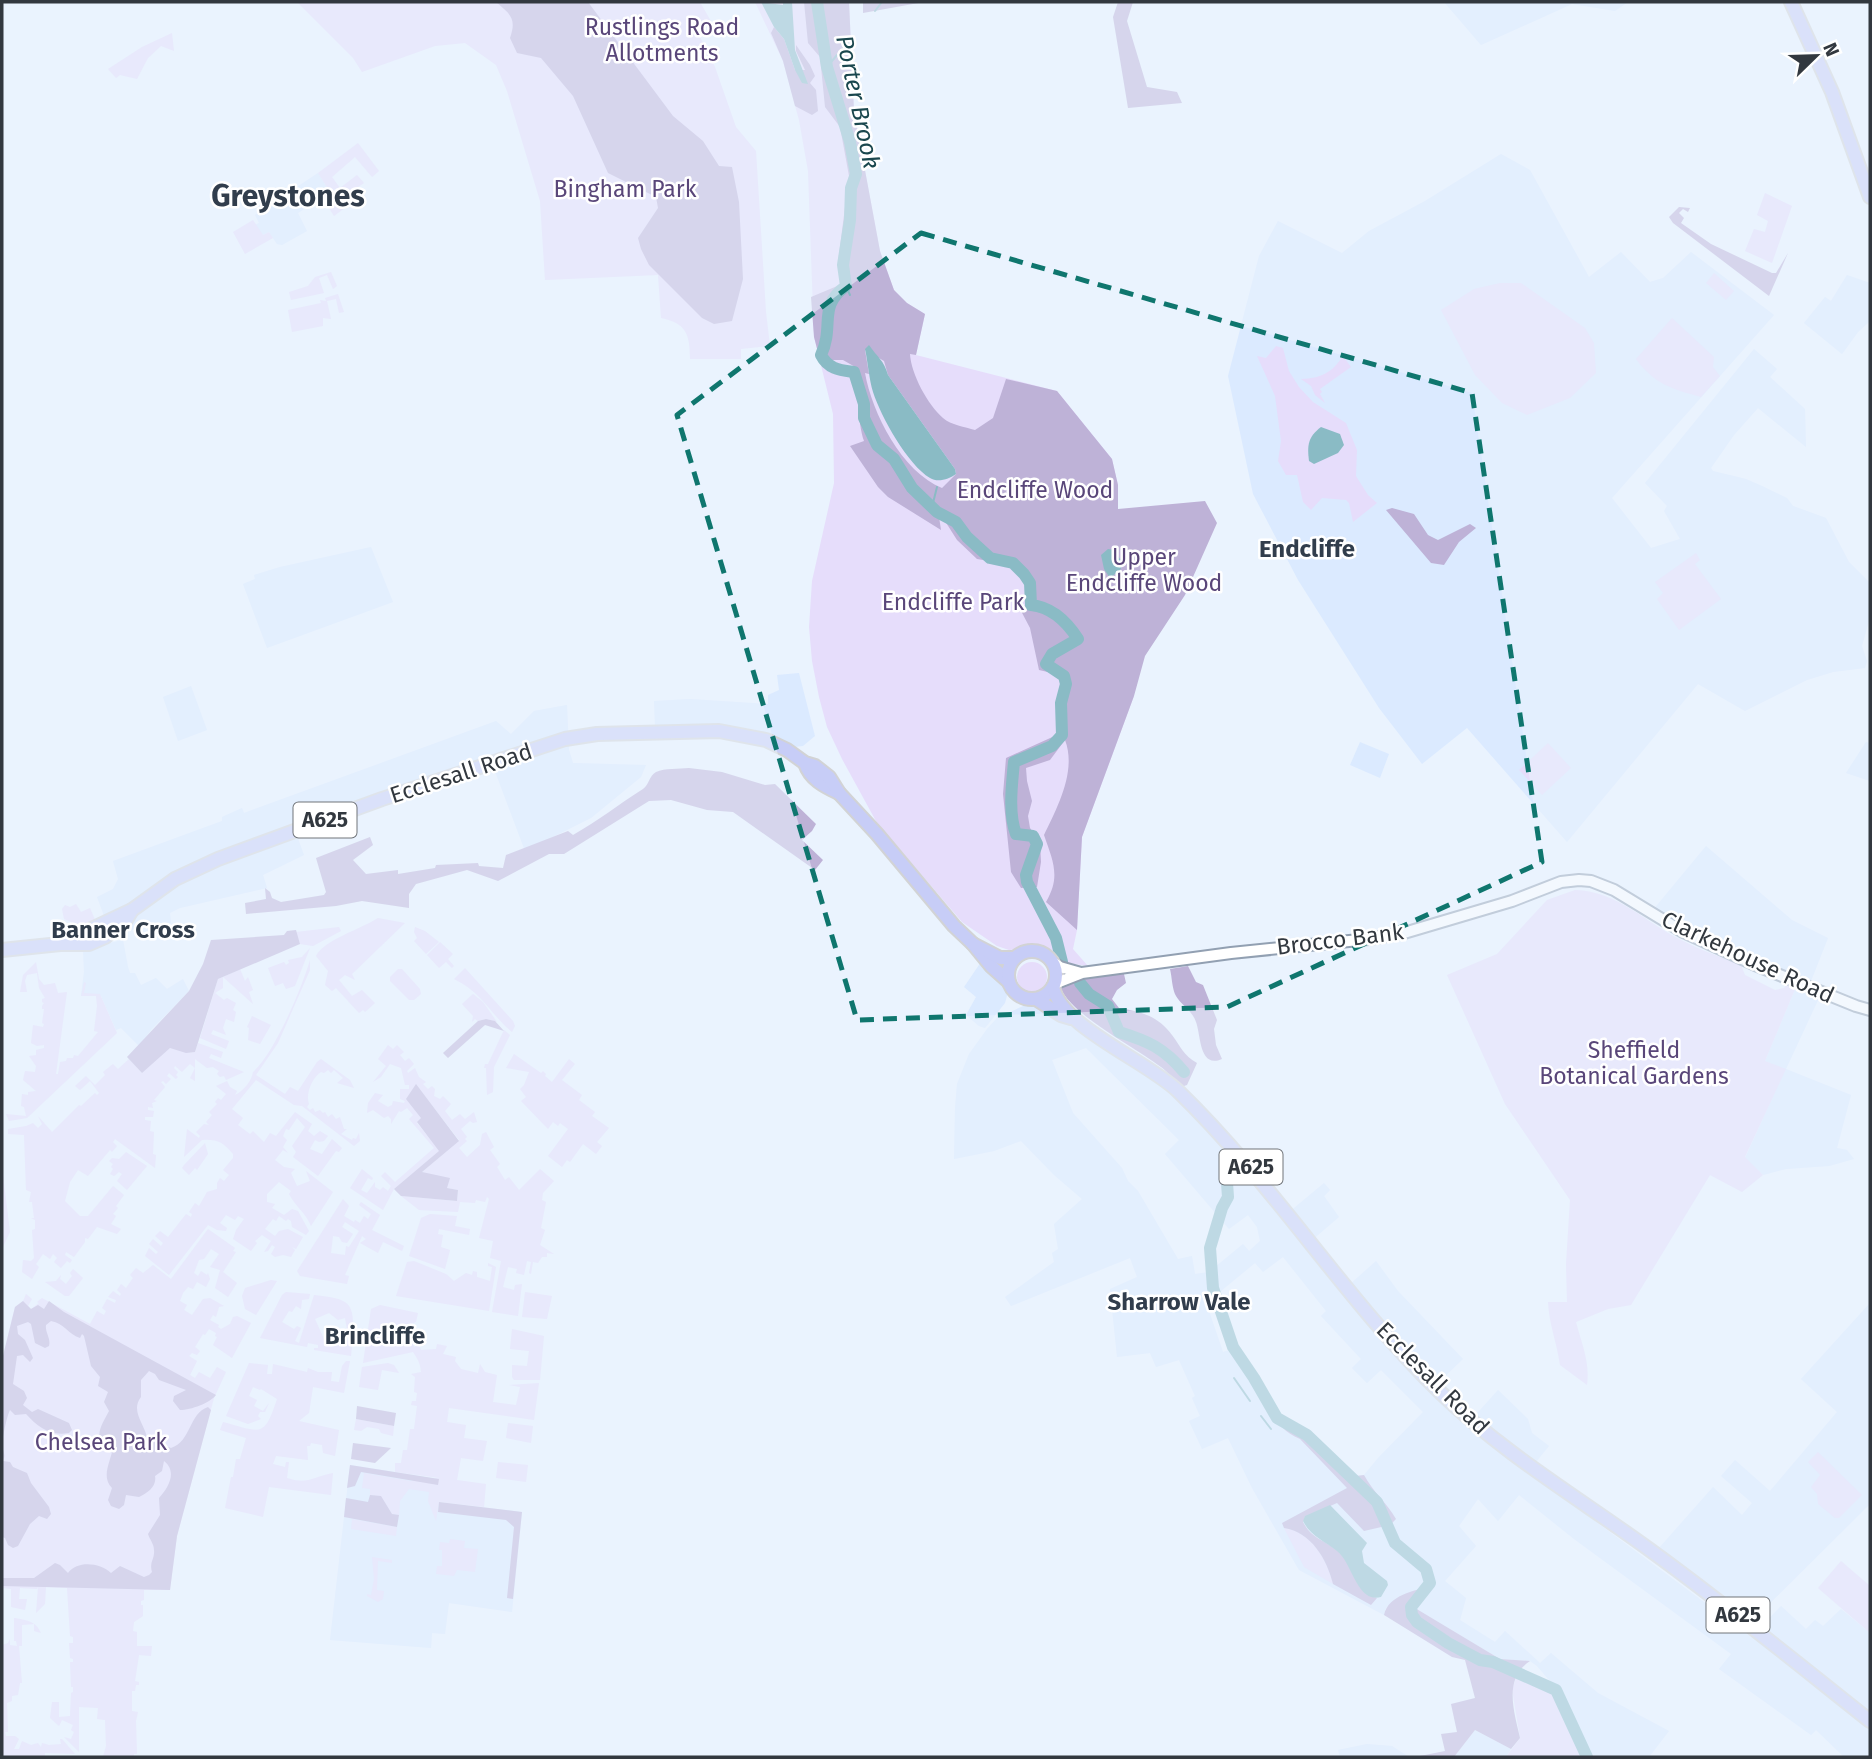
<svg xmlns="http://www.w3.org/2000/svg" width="1872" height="1759" viewBox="0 0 1872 1759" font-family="'Fira Sans',sans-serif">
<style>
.built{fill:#dbeaff;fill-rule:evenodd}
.green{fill:#e6ddfb;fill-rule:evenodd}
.forest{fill:#beb2d7;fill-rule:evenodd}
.water{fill:#8abbc5}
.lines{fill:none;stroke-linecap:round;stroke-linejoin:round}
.stream{stroke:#8abbc5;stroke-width:2}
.river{stroke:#8abbc5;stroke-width:12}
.secondary-casing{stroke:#92a0b2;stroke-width:14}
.primary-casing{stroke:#d2d3d5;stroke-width:16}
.secondary{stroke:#fff;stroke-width:10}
.primary{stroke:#c7cdf7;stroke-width:12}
.marked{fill:none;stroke:#0f766e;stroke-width:5;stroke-dasharray:14 9;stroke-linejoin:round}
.labels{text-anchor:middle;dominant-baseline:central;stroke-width:5;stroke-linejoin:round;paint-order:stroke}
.shield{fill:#fff;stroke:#707479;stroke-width:2}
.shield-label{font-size:21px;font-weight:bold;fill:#32383f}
.park-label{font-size:23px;fill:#594679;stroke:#fff}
.street-label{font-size:23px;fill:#32383f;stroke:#fff}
.water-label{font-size:24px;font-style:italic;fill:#1a474e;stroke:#fff}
.neighbourhood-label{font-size:24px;font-weight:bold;fill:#313d4c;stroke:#fff}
.district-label{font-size:30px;font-weight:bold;fill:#313d4c;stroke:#fff}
</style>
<rect width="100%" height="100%" fill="#eaf3fe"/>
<g class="built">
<polygon points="1444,2 1628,2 1615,11 1572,4 1481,45"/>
<polygon points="1501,154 1530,170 1589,277 1621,252 1650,282 1663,278 1691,252 1774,315 1612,498 1651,548 1680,539 1664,511 1667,506 1645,483 1754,349 1777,369 1770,377 1805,409 1806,447 1758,408 1734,435 1711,468 1713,471 1746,479 1762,486 1787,498 1793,506 1826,518 1849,562 1870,583 1870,617 1862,646 1867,661 1865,668 1833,672 1807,680 1745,711 1698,684 1567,842 1467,728 1422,764 1379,708 1298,580 1253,494 1228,376 1259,256 1278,221 1342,253 1369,231 1425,201"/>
<polygon points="318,173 330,192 298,213 307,231 282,245 277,244 269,232 263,235 255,225 259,223 255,215"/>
<polygon points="1847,275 1870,283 1870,321 1858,332 1842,354 1804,323 1825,297 1831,301"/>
<polygon points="371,547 393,602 267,648 243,584 255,579 254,575 280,567"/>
<polygon points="799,673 815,736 803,746 794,747 756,730 719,724 655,726 654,701 690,699 768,704 768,695 779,690 777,675"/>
<polygon points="191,686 207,730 178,741 163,697"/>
<polygon points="567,705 569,750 573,763 646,765 641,777 591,818 525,851 490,758 293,825 304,855 263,875 267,888 180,908 170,913 171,923 112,933 106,921 97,897 113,889 118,879 113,861 222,821 222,817 242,808 244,813 496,721 511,734 534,711"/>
<polygon points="1360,742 1389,754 1380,778 1350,765"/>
<polygon points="1866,742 1870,743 1870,781 1846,773"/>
<polygon points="1706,846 1792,920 1828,938 1811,981 1713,943 1653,910"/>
<polygon points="123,940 128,967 130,973 135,973 141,985 156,978 167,989 183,979 189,991 151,1030 139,1046 121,1028 116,1030 101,996 81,996 84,972 83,949"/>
<polygon points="981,962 1010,985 1005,1003 985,1028 979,1026 966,1015 976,997 964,987"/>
<polygon points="1796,987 1819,998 1786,1069 1851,1095 1837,1148 1847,1150 1854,1159 1829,1166 1786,1169 1763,1175 1745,1158 1785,1070 1765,1061"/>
<path d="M1045,996L1071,1018L1160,1077L1288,1213L1324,1183L1330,1190L1324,1196L1339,1217L1311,1241L1349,1285L1376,1261L1398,1291L1463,1359L1436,1385L1472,1419L1498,1390L1528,1419L1532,1433L1549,1446L1527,1473L1564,1498L1751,1637L1781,1606L1806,1629L1815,1620L1823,1626L1841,1609L1870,1633V1756L1844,1757L1816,1730L1811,1735L1719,1669L1731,1654L1574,1539L1519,1495L1498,1521L1478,1499L1459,1526L1476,1546L1445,1581L1466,1598L1460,1620L1495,1642L1505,1631L1540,1663L1551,1653L1598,1693L1669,1731L1649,1757H1603L1590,1754L1577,1735L1561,1694L1537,1666L1530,1661L1500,1659L1414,1608L1430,1587L1405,1594L1386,1608L1384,1615L1299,1570L1252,1488L1228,1438L1202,1449L1189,1421L1200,1416L1192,1398L1195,1396L1179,1360L1156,1367L1150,1353L1117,1357L1110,1289L1137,1277L1130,1258L1011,1306L1005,1297L1054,1262L1052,1253L1058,1249L1054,1224L1082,1199L1054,1175L1021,1141L994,1151L954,1159L955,1108L957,1084L969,1054L987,1029L997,1018ZM1086,1048L1179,1140L1165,1154L1229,1229L1248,1215L1257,1227L1260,1241L1249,1251L1243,1244L1209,1272L1195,1274L1192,1256L1178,1259L1138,1191L1128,1181L1122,1168L1073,1113L1052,1060ZM1283,1257L1326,1311L1321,1316L1361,1359L1352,1368L1367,1383L1381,1370L1423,1412L1378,1458L1364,1475L1357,1476L1306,1431L1285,1420L1233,1343L1232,1349L1223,1352L1209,1311L1204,1305L1255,1263L1263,1272Z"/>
<polygon points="1870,1303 1870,1504 1755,1618 1659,1548 1713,1487 1742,1515 1752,1503 1721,1476 1735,1460 1770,1491 1837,1412 1801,1379"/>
<polygon points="350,1465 439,1479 436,1502 522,1512 512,1612 449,1603 445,1634 432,1633 431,1648 330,1640"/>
<polygon points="1475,1730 1511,1749 1506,1757 1454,1757"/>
<polygon points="1367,1744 1392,1746 1409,1757 1340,1757 1338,1750"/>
</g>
<g class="green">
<path d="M297,2H700L712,23L698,33L715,67L736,127L756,151L766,312L770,346L741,349V359H690C690,334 686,323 661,318L658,275L545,280L540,201L507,91L496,65L465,43L435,46L362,72L353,58Z"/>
<polygon points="755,2 849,2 854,111 880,251 894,290 907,303 925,314 916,355 1057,391 1112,459 1118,485 1118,509 1134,696 1082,837 1077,930 1073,949 1088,966 1060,962 1045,948 1009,950 997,946 962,922 877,823 842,759 827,727 819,697 812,661 809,627 812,581 834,483 833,414 814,337 808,171 799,120 783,61"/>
<polygon points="172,33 174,51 161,46 148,58 137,79 120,75 116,78 108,69 142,47"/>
<polygon points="358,143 379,171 372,177 355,157 332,177 340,188 357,175 364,183 358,187 362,195 334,216 327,205 341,196 337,188 330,192 318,173"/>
<polygon points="1765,193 1792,206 1772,263 1745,251 1754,229 1765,232 1768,221 1757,215"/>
<polygon points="253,220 263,235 269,232 273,238 245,254 233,232"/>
<polygon points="331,272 337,286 333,289 327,275 319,278 324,293 291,300 289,292 308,286 315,277"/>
<polygon points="1714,273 1734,291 1726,300 1706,283"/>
<polygon points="1500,283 1521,283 1585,328 1594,343 1596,373 1570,398 1527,415 1502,403 1475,375 1441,310 1474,289"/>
<polygon points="338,294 344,312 339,313 336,299 327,301 331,319 323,318 323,326 292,332 288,310 321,303 320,300 326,301 325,298"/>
<path d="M1672,318L1714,357L1713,367L1720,376L1701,397C1672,389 1654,384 1636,359Z"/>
<polygon points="1276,346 1283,348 1289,371 1299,387 1313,402 1346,423 1357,450 1356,476 1368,495 1377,503 1353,522 1349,503 1346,500 1322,498 1311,510 1303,502 1297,475 1286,475 1278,461 1281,441 1275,396 1257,356 1266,358"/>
<path d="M1343,356L1351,367L1320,389L1322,392L1320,394L1325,403L1315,395L1311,386L1301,379C1321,378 1332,373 1343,356Z"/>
<polygon points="1696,553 1700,560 1695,564 1721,599 1679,630 1657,599 1663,593 1655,582"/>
<polygon points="1548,743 1571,768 1542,795 1519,770"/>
<path d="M1575,890C1617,891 1645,922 1681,940C1700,950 1721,957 1741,965L1745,975L1775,990L1784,988L1788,983L1796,987L1765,1061L1786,1069L1745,1157L1763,1175L1742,1192L1710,1175L1631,1305L1608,1309L1576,1322C1582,1345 1590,1362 1587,1385L1560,1365C1557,1343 1549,1324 1548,1302H1567L1566,1264L1570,1200L1505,1104L1447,975L1497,954L1547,900Z"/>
<polygon points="76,904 81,912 90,908 96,922 67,933 66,931 72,929 71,922 64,919 62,909 65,905 70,907"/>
<path d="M378,918L405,923L352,974L355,980L345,975L339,980L352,996L362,990L375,1003L365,1012L363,1010L359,1013L336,988L332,991L325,985L328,971L316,956C324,940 361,929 378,918Z"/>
<polygon points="339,927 341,931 313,946 300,944 296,932"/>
<polygon points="415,927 425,931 439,942 426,954 414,941 417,938 414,932"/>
<polygon points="440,942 453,954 448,959 454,966 452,968 446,962 439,968 427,955"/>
<polygon points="310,948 295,986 286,989 283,983 275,986 268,968 284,962 286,965 289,963 288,960 302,957"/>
<path d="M310,960V970L278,1043L256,1075L285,1094L290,1087L298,1091L317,1062L321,1059L350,1080L354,1088L337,1083L343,1078L334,1070L331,1073L328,1070L324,1073L321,1072C313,1077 305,1093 309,1104L307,1107L310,1110L313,1108L315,1112L320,1110L323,1113L325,1112L328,1117L332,1114L336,1119L340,1117L344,1129H347L341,1134L352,1140L353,1138L356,1139L359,1133L360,1141L354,1146L302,1106L294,1105L256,1080L232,1109L243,1118L238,1125L250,1134L253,1131L264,1142L270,1133L276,1136L295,1112L312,1124L308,1131L314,1136L320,1131L328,1136L324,1141L319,1142L315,1140L310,1149L322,1154L332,1139L342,1148L339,1152L336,1151L318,1176L293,1157L296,1152L292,1146L305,1127L297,1118L289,1130L286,1129L283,1136L287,1140L283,1147L288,1153L283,1150L275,1160L284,1167L295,1169L291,1173L297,1186L310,1181L306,1171L333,1192L311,1226C306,1213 295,1206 289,1194L291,1191L279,1182L267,1194V1202L275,1204L272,1208L284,1215L292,1209L298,1211L309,1231L306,1235L292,1227L291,1221L288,1219L286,1221L279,1216L276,1221L273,1219L265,1229L275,1236L279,1231L288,1229L303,1237L296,1249L292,1247L295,1250L291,1257L283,1255L275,1257L271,1254L275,1247L272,1245L268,1251L264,1252L271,1241L262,1235L255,1241L257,1243L251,1251L233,1239L236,1230L244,1219L238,1216L235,1220L226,1215L220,1223L227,1228L226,1231L217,1230L208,1225L169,1275L145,1256L149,1248L156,1254L158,1252L149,1244L153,1239L161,1246L163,1243L155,1236L160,1231L168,1237L186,1214L191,1217L192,1214L189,1212L195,1203L199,1206L207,1192L217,1189V1183L220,1178L224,1181L229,1175L223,1170L233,1158V1154C223,1142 217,1139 202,1140L184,1157L187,1129L199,1138L200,1136L196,1132L204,1124L209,1125L206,1122L212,1115L209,1112L217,1104L215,1102L218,1098L221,1100L226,1094L216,1086L227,1081L230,1087L237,1091L235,1095C244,1091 252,1080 253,1072C274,1054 302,988 310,960Z"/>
<polygon points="36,962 39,979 44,985 55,983 58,993 67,992 56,1074 58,1074 60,1062 66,1061 67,1058 73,1058 74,1055 78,1056 98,1032 94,1031 97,1006 96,996 81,996 84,982 86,983 84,993 100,994 117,1033 27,1118 9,1121 6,1114 26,1116 24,1107 21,1106 22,1094 28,1095 28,1092 36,1091 23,1080 25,1071 35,1072 36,1066 29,1056 36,1055 36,1050 44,1048 44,1045 37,1046 31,1043 33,1025 43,1027 44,1024 42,1023 44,1009 42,1009 42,1006 44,1003 42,1002 42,999 45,998 39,988 37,973 27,975 25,981 27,992 20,992 23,975"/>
<circle cx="1032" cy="977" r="15"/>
<path d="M465,968L513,1021L515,1026L512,1032C489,1013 484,994 454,979Z"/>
<polygon points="240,969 245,981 248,977 253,990 249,992 253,1004 223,977"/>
<polygon points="398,969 402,969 420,989 421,994 414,1000 409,1000 390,981 390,977"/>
<polygon points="223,977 223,988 215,993 224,1000 227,998 236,1003 233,1010 236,1012 234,1022 226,1019 223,1028 226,1035 213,1030 211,1034 229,1041 226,1049 200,1038 218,979"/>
<polygon points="473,994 483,1002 497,1022 486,1019 478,1021 475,1019 472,1022 473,1016 462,1004"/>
<polygon points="252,1016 271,1025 260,1044 248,1040 249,1028 247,1027"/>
<polygon points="504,1030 510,1035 494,1067 493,1092 487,1095 486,1068 484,1068 485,1064 488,1064"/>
<path d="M198,1043L223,1052L221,1058L211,1054L209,1058L244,1072L226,1080L224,1076L220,1077L217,1074L219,1071L213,1067L207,1068L195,1059V1081L190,1078L195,1068L190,1064L182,1072L175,1066L174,1068L178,1072L176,1075L178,1077L176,1079L169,1073L167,1076L171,1079L166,1084L163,1081L161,1082L165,1087L154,1100L157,1101L152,1103L153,1108L148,1107V1110L154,1111L153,1117H145V1120L151,1121L150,1131L154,1132L153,1154L156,1155L155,1168L115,1139L113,1142L117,1146L112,1152L110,1150L88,1176L78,1170L70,1182L65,1201L80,1216H88L113,1186L124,1195L116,1206L118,1208L113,1214L116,1216L111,1224L121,1229L117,1234L97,1227L88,1239L85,1238V1242L74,1257L66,1252L65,1255L72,1260L70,1263L67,1261L61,1268L54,1262L57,1258L53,1254L50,1259L43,1254L36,1264L39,1267L32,1279L22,1272L23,1260L31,1261L34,1258L32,1230L35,1229V1220L31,1218H34L32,1202H29L31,1192L26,1190L24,1135L8,1134V1129L26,1126L33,1123L38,1128L42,1124L38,1116L52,1132L79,1105L81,1106L95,1093L97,1095L99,1093L90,1081L80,1090L75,1086L86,1076L95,1085L105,1075L103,1072L113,1064L118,1069L129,1059L142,1073C149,1066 161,1050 171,1048C177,1048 184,1053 195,1052Z"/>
<polygon points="388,1045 393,1049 397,1045 404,1052 400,1055 405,1061 409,1058 414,1064 407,1071 408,1073 415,1068 419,1077 426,1082 423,1084 428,1089 432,1086 435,1089 434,1096 440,1099 443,1096 451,1104 445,1111 452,1120 460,1114 465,1119 474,1112 477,1122 473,1123 470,1121 461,1129 467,1137 465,1139 467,1141 459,1148 467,1157 480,1145 482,1134 486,1132 494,1147 490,1150 500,1164 497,1167 505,1180 509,1177 519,1190 540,1169 554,1181 543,1193 542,1200 546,1202 541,1228 545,1230 540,1245 554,1254 547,1253 547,1257 542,1257 538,1263 533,1262 531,1274 529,1273 531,1262 527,1261 524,1275 516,1273 517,1269 508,1267 503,1287 514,1290 515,1285 522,1284 518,1316 492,1312 501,1261 490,1258 493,1241 479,1238 489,1199 487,1197 485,1202 476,1200 475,1203 460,1202 458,1212 419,1210 401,1196 457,1201 458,1190 447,1188 422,1172 459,1140 416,1085 421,1118 417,1123 440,1151 394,1189 383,1210 350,1188 362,1169 373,1178 372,1180 368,1178 361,1190 367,1193 375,1182 375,1187 380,1190 383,1187 388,1191 391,1186 381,1176 385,1172 395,1182 434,1148 409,1119 413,1115 407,1108 401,1112 399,1111 391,1124 391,1119 388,1116 384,1118 373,1110 367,1113 368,1103 375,1093 383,1095 378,1101 388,1107 392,1105 393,1101 404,1103 405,1101 400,1099 400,1089 409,1089 409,1085 405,1085 401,1068 390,1064 381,1077 373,1082 386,1066 378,1059"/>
<polygon points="514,1054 541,1073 543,1071 546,1074 545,1076 552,1082 569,1059 575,1064 562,1080 582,1095 579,1100 595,1112 592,1116 609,1128 597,1142 602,1146 596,1154 583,1144 570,1162 567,1160 562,1167 548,1156 568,1129 560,1123 558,1126 553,1122 548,1129 521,1101 526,1097 520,1089 524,1085 529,1072 506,1068"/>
<polygon points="205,1143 208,1154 197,1170 195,1168 189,1175 182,1168 184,1165"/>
<polygon points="126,1152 147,1166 127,1190 117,1181 122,1174 119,1172 114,1176 110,1174 113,1169 111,1167 113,1164 109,1161 112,1158 119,1159"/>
<polygon points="2,1167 10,1232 2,1249"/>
<path d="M343,1199L349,1206L344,1216L354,1222L355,1220L360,1223L364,1216L368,1219L371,1214L359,1205L361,1202L380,1215L372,1230L404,1246L402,1251L383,1242L378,1253L360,1243L366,1239L362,1236L345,1275L349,1276L347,1284L300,1276L297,1271ZM345,1222L359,1231L349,1247L346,1246L345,1255L331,1253L333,1236L339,1237L342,1242L347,1243L353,1234L342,1227Z"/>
<polygon points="430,1214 457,1216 455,1226 470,1229 469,1235 439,1229 438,1234 443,1235 441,1247 450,1250 445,1269 409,1256 421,1218"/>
<polygon points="208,1229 235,1248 233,1251 236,1252 223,1272 237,1283 228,1297 215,1288 220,1270 210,1267 219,1254 211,1249 204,1259 199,1260 194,1273 198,1276 201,1271 207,1275 208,1273 210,1279 206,1287 197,1282 193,1289 188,1287 183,1293 180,1301 187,1305 184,1310 192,1315 203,1299 210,1298 224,1306 219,1307 216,1317 213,1315 210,1320 219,1325 218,1327 221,1329 230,1324 233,1317 237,1316 251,1323 232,1358 213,1345 217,1337 215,1336 216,1333 209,1329 205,1335 203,1334 195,1347 200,1351 197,1355 192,1353 189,1356 197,1361 190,1375 195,1378 199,1372 210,1378 217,1367 226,1372 214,1398 177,1536 170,1590 144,1590 144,1600 141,1601 141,1605 143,1605 143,1616 134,1622 133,1631 137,1632 137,1646 152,1646 151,1656 139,1655 135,1681 139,1682 139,1685 136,1685 135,1691 132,1691 132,1711 138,1712 136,1721 137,1754 134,1754 134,1757 103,1757 106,1746 105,1720 97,1719 98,1708 79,1707 79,1752 64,1737 71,1739 74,1732 71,1730 73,1725 62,1720 59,1726 50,1718 52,1702 59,1702 59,1717 70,1716 71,1693 73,1692 73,1687 71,1687 70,1662 73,1662 73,1659 70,1658 69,1643 73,1643 73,1637 70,1636 67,1588 46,1587 45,1604 36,1613 38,1587 37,1589 20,1588 19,1599 27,1599 25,1610 11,1607 11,1589 2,1588 2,1360 15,1307 23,1301 26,1294 32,1299 28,1306 31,1309 39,1303 37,1302 42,1298 90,1324 97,1311 104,1315 106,1311 102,1308 107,1299 115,1303 116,1300 108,1297 113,1291 120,1296 121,1294 117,1290 121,1284 126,1288 133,1278 130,1275 136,1268 143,1273 153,1265 171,1279"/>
<polygon points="414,1261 446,1274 454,1281 466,1273 472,1275 473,1271 477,1272 477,1277 490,1281 492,1267 488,1266 488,1263 496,1267 489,1311 396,1296 407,1262"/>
<polygon points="73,1269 83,1278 69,1296 65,1296 45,1282 56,1281 61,1275 60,1279 66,1284 72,1276 70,1273"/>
<polygon points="271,1280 277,1281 256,1315 245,1309 242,1296 245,1288"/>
<path d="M286,1292L310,1294L309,1299L302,1300L301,1309L296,1306L292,1312L289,1311L282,1322L294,1329L297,1326L301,1328L295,1341L299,1343L314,1295C349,1299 356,1301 352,1339L348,1335L345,1318L338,1320L329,1313L315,1319L324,1339L340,1332L352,1345L351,1356L314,1350V1348H318V1345L308,1343L307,1347L260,1338L282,1295Z"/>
<polygon points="525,1292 552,1296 547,1319 522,1317"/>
<path d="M380,1305L418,1313L416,1322L406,1326L414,1347L419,1345L421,1350L436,1349L437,1344L447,1346L443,1354L456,1357L455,1361L461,1369L478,1373L480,1364L485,1372L497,1375L493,1402L516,1405L520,1387L509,1385L539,1383L534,1420L449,1408L447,1422L466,1425L464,1438L487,1441L483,1461L461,1458L457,1480L486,1484L484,1507L439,1502L436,1521L428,1501L429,1492L409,1489L400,1501L399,1515L392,1514L381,1497L370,1495V1489L362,1488L364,1473L411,1481L439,1478L395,1472V1463H401L403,1450H407L410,1429H414L417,1406L411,1405L412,1401H416L417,1393L414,1392L415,1377L411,1374L421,1372C420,1362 418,1360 413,1352L363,1363L371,1309Z"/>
<polygon points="512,1329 544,1336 540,1380 514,1380 512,1377 512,1365 527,1366 529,1351 510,1349"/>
<path d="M346,1361H350L344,1393L313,1387L309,1413L299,1421L339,1430L335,1456L323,1453L322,1445L311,1443L310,1446H307L308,1460L276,1456L273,1464L285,1467L286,1462H289L287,1478C309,1485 311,1477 333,1473L331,1495L269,1487L263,1517L225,1508L231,1477H233L236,1459H240L246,1438L220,1430L223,1422C261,1432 264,1439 277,1399L261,1389L260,1390L253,1387L249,1396L257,1400L254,1406L263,1411L269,1403L265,1412H260L258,1416L261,1419L248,1424L226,1416L249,1363L268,1365L267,1374H272L273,1364L307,1372L308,1368L318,1372H332L331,1381L339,1382L342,1366Z"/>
<polygon points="388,1363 394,1365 399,1373 382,1370 378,1390 359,1387 362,1367"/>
<polygon points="356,1419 394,1426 393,1436 381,1433 379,1429 367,1427 361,1431 354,1430"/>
<polygon points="508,1423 533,1426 531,1443 506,1438"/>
<polygon points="1818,1452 1862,1495 1839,1518 1835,1518 1818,1504 1817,1494 1811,1487 1820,1475 1808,1462"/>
<polygon points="498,1462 528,1465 526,1482 496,1478"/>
<polygon points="352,1519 397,1527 396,1536 351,1529"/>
<path d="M1284,1528C1311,1532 1327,1559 1333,1584L1304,1567Z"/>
<polygon points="450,1539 465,1541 464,1548 478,1549 475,1572 457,1570 454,1576 436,1574 437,1566 442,1566 442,1550 439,1550 440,1542 449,1543"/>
<polygon points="372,1557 392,1560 392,1563 378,1561 377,1590 384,1591 383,1599 378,1602 367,1596 367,1594 371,1595 374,1579"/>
<polygon points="1841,1561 1870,1586 1870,1633 1818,1588"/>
<path d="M14,1618C26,1620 36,1621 41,1633L34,1631V1624L22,1625V1646H19L22,1683H20L18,1695L12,1696V1701L7,1703L8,1732H5L6,1736H15L19,1739L14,1749H19L22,1741L31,1745L38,1743L41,1747L42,1743L49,1745L61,1744L60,1739H62L75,1754L45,1753V1757H55H2V1645L8,1643L10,1639V1645L17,1646L16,1641H14Z"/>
<polygon points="1520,1668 1548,1681 1558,1693 1572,1730 1586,1757 1506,1757 1520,1738 1512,1689"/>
</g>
<g class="forest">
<path d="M496,2H588L673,116L703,141L719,166L732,167L739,202L743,279L732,321L714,324L702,318L649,265L641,249L638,238L658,208L656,197L608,173L573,96L541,58L517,53L510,38C517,18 510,14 496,2Z"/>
<path d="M804,2H849L854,111L880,251L894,290L907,303L925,314L916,355L910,354C911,374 928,405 943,418C951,425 965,427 975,430L993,418L1006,379L1057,391L1112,459L1118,485V509L1205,501L1217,523L1185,595L1145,656L1134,696L1082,837L1077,930L1046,902C1061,877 1053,861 1044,835C1057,808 1077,771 1065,740L1050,760L1026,768L1027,781L1032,801L1028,816L1030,828L1040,842L1041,862L1037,887L1021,888L1011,872L1003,794L1006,758L1059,734L1062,679L1052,673L1039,670L1030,628L1020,609L1028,603L1029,584L1012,565L977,559L957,540L938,510L941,530L888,497L878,487L850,446L864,441C857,421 859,391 857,368L843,360H820L814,337L811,297L842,284L838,262L849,176L840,127L825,107L820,57L808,43ZM865,350L884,361L888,375L955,469L956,474L942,488C902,472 872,413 865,373L869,374Z"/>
<polygon points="863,2 924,2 863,13"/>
<polygon points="1118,2 1133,2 1127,21 1147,87 1177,92 1182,103 1128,108 1113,17"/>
<polygon points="774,27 784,39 795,70 805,70 796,51 796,45 810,65 815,76 810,83 816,90 818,111 812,115 795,106 783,61 771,33"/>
<polygon points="1679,207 1690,208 1688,212 1683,209 1679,213 1684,218 1681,223 1711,244 1772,273 1776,273 1788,253 1769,296 1673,223 1669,217"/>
<polygon points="1392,508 1414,514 1428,535 1438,540 1470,524 1476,528 1459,542 1444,565 1431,563 1386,510"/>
<path d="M689,768L722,772L765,785L775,784L816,824L812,831L802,840L823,860L815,870L733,812L707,810L671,800L649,801L564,854H549L498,881L467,870L416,884L409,894V908L362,901L336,906L246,914L245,903L266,899L265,888L270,892L272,898L281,902L324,895L326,892L316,858L370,837L373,845L353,860L366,874L398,870V874L435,868L436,865L478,863L479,866L503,868L506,855L568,831L573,835C598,821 619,804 643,789C649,785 649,776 656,772C665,768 679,769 689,768Z"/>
<polygon points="296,930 300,944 218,979 195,1052 186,1053 170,1048 142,1073 127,1057 189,991 203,964 211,940 284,935 287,931"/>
<path d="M1188,966L1196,982L1203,985L1217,1020L1214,1029L1216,1045L1222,1059C1199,1069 1201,1035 1196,1022C1192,1010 1181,1005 1176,996C1172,989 1172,977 1170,969Z"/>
<path d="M1124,974L1126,983L1117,990L1112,999L1119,1008C1141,1012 1157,1015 1172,1035C1181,1047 1183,1055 1197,1063L1187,1085L1181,1087C1174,1080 1168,1072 1161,1067C1135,1047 1073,1016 1061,989C1078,974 1102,975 1124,974Z"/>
<polygon points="486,1019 495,1021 504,1031 485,1025 448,1058 443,1053 478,1021"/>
<polygon points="416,1084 459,1141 422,1172 450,1178 447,1188 458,1190 457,1201 401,1196 394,1189 439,1151 417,1122 421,1118 406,1099"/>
<path d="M23,1301L31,1309L38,1305L44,1309L49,1301L64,1312L216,1395C210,1403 191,1410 180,1410L173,1401L174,1396L186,1390L159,1380L155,1374L149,1371L141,1380V1397C130,1411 145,1424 147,1438L160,1435L166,1446L171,1448C191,1442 189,1413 208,1407L211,1410L177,1536L170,1590L2,1586V1578H34L55,1563L60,1565L68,1573C78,1560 100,1563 111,1573L120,1566L144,1577L149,1575L152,1572C149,1562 155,1559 154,1550C154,1544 150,1540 148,1534L160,1515L159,1498C168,1488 178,1472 164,1461L162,1471L155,1476C157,1486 148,1493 139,1497L126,1495L124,1505L119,1509L111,1506L108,1500L112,1488C100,1476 112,1460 113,1446L102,1443C95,1433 104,1421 109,1411L104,1402L108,1392L98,1386L100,1377L91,1366L84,1336L82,1334L80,1338C68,1334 64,1323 51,1321L46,1325C45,1333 51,1338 49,1346L45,1348L35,1343L31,1324L28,1322L17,1326L18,1334L25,1340L33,1358L30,1362L23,1355L17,1356L13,1384L24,1391L27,1398L23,1405L32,1412L38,1409L69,1423L72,1430L69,1433C50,1436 39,1428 26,1414L15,1415L10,1410C7,1415 2,1440 2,1445C3,1452 6,1454 3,1461L10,1462L13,1467L27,1473L31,1483L49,1507L51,1514L47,1519L39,1516L30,1524L18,1546L13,1548L8,1545L5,1538L2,1537V1360L15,1307Z"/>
<path d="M1233,1343L1285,1420L1306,1431L1356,1476L1364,1475C1373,1492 1387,1503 1396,1519L1390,1525L1364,1531L1337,1503L1305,1517L1303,1522C1312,1540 1328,1541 1340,1553C1355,1568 1354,1593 1377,1598L1371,1605L1333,1584C1327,1559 1311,1532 1284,1528L1282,1523L1347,1488L1300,1439C1277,1430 1270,1410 1258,1389C1249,1375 1238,1362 1230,1347Z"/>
<polygon points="357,1406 396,1413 394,1426 356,1419"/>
<polygon points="353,1443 391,1448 375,1463 351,1459"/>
<polygon points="350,1465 439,1479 438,1485 361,1472 355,1486 347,1488"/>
<polygon points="370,1495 381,1496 392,1514 399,1515 397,1527 344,1517 346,1498 368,1502"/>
<polygon points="439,1502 522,1512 513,1599 507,1598 514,1527 506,1520 438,1512"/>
<path d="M1431,1585L1415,1608L1500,1659L1530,1661C1503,1679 1514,1711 1520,1738L1511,1749L1475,1730L1454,1757H1415L1445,1751L1441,1734L1457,1732L1451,1704L1475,1698L1465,1660L1452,1657L1384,1615C1389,1594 1414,1592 1431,1585Z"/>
</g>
<g class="water">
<polygon points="761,2 783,5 783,2 792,2 795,50 808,84 802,83 795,70 784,39 774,27"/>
<path d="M869,345C877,357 884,360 888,375L955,469L956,474C949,479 938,483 930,478C908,465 881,417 873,392C869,379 868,363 865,349Z"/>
<path d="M1321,427L1340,434L1344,445L1338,453L1314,464L1309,461C1307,445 1308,437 1321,427Z"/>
<polygon points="1108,549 1114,550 1120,559 1125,561 1120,570 1110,578 1104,569 1101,555"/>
<path d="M1330,1505L1367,1543L1362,1551L1364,1563L1387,1581L1388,1585L1381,1597C1357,1604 1352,1562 1337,1551C1325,1541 1311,1537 1303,1521L1305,1516Z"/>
</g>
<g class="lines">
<g class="stream">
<polyline points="875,11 882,2"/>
<polyline points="842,50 852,38"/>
<polyline points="827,67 837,55"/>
<polyline points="827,78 831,78"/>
<polyline points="846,286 850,295"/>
<polyline points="932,507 937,487"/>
<polyline points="1234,1378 1250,1401"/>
<polyline points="1261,1416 1271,1429"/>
</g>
<g class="river">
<path d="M817,2L827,67L850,142L856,174L851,188L850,220L843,265L846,286C817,307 835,325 821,355C828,369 840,370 854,372L864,404V418L877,445L894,459L912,488L937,512L956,522L967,537L990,558L1013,563L1024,574L1030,583L1031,605C1052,607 1067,622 1078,639L1052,654L1046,664L1064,676L1066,684L1061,703L1062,735L1052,746L1014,762C1012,784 1008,813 1016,834L1033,836L1037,844L1026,875L1027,882L1056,938L1062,962"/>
<path d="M1080,983L1089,994L1108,1006L1119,1032C1148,1041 1164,1048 1184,1072"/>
<polyline points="1225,1155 1228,1197 1222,1208 1210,1248 1213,1288 1233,1347 1254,1378 1277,1418 1307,1435 1377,1502 1395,1543 1426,1569 1430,1583 1411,1607 1412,1615 1417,1622 1448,1643 1480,1660 1493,1662 1556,1690 1587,1757"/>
</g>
<defs>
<g id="secondary">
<polyline points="1051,961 1060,967 1081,973"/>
<polyline points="1054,984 1082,973 1231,953 1369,939 1404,933 1512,901 1561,882 1579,880 1591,881 1614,890 1683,932 1755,965 1856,1006 1870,1010"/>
</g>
<g id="primary">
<polyline points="1791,2 1832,92 1870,197"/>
<path d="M805,763C810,779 824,786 839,793"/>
<polyline points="60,944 132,910 175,879 218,859 382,799 565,739 597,734 719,731 766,740 787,750 805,763 815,766 829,777 839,793 877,834 954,926 973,944 991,966 1009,982"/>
<polyline points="973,944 1000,958 1015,958"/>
<polyline points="2,950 60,944 89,944 105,937 126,920 132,910"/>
<circle cx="1032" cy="975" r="24"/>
<path d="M1053,987C1061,1027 1147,1061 1178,1091C1275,1185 1345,1300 1441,1393C1504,1454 1580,1499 1650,1550C1726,1605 1797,1663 1870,1721"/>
<polyline points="1036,999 1061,1015 1071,1018"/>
</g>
</defs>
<use href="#secondary" class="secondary-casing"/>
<use href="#primary" class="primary-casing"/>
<use href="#secondary" class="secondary"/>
<use href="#primary" class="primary"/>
</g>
<path d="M0 0H1872V1759H0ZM921,233L1472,393L1542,862L1227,1007L857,1020L677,415Z" fill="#eaf3fe" fill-opacity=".55" fill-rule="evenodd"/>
<path class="marked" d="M921,233L1472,393L1542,862L1227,1007L857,1020L677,415Z"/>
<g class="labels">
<g class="shield">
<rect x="293.5" y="802.5" width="63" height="35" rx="5"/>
<rect x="1219.5" y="1149.5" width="63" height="35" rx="5"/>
<rect x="1706.5" y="1597.5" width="63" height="35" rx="5"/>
</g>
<g class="shield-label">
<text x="325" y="820">A625</text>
<text x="1251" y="1167">A625</text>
<text x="1738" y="1615">A625</text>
</g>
<g class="park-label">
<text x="662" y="27">Rustlings Road<tspan x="662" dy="26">Allotments</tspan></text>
<text x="625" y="189">Bingham Park</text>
<text x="1035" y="490">Endcliffe Wood</text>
<text x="1144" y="557">Upper<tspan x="1144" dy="26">Endcliffe Wood</tspan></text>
<text x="953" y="602">Endcliffe Park</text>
<text x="1634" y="1050">Sheffield<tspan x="1634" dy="26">Botanical Gardens</tspan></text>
<text x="101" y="1442">Chelsea Park</text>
</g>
<g class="street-label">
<text transform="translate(461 773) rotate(-18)">Ecclesall Road</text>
<text transform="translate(1340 939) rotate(-7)">Brocco Bank</text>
<text transform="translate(1748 957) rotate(25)">Clarkehouse Road</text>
<text transform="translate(1433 1378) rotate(45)">Ecclesall Road</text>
</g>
<g class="water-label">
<text transform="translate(858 102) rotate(78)">Porter Brook</text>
</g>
<g class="neighbourhood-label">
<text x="1307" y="549">Endcliffe</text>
<text x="123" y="930">Banner Cross</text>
<text x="1179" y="1302">Sharrow Vale</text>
<text x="375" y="1336">Brincliffe</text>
</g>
<g class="district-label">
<text x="288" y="196">Greystones</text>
</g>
</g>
<rect width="1872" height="1759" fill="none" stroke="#32383f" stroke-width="7"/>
<g transform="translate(1816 56) rotate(67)" stroke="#ffffff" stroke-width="5" paint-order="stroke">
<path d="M0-5L12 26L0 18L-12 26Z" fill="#32383f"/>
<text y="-10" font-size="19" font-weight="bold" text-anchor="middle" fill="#32383f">N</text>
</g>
</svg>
